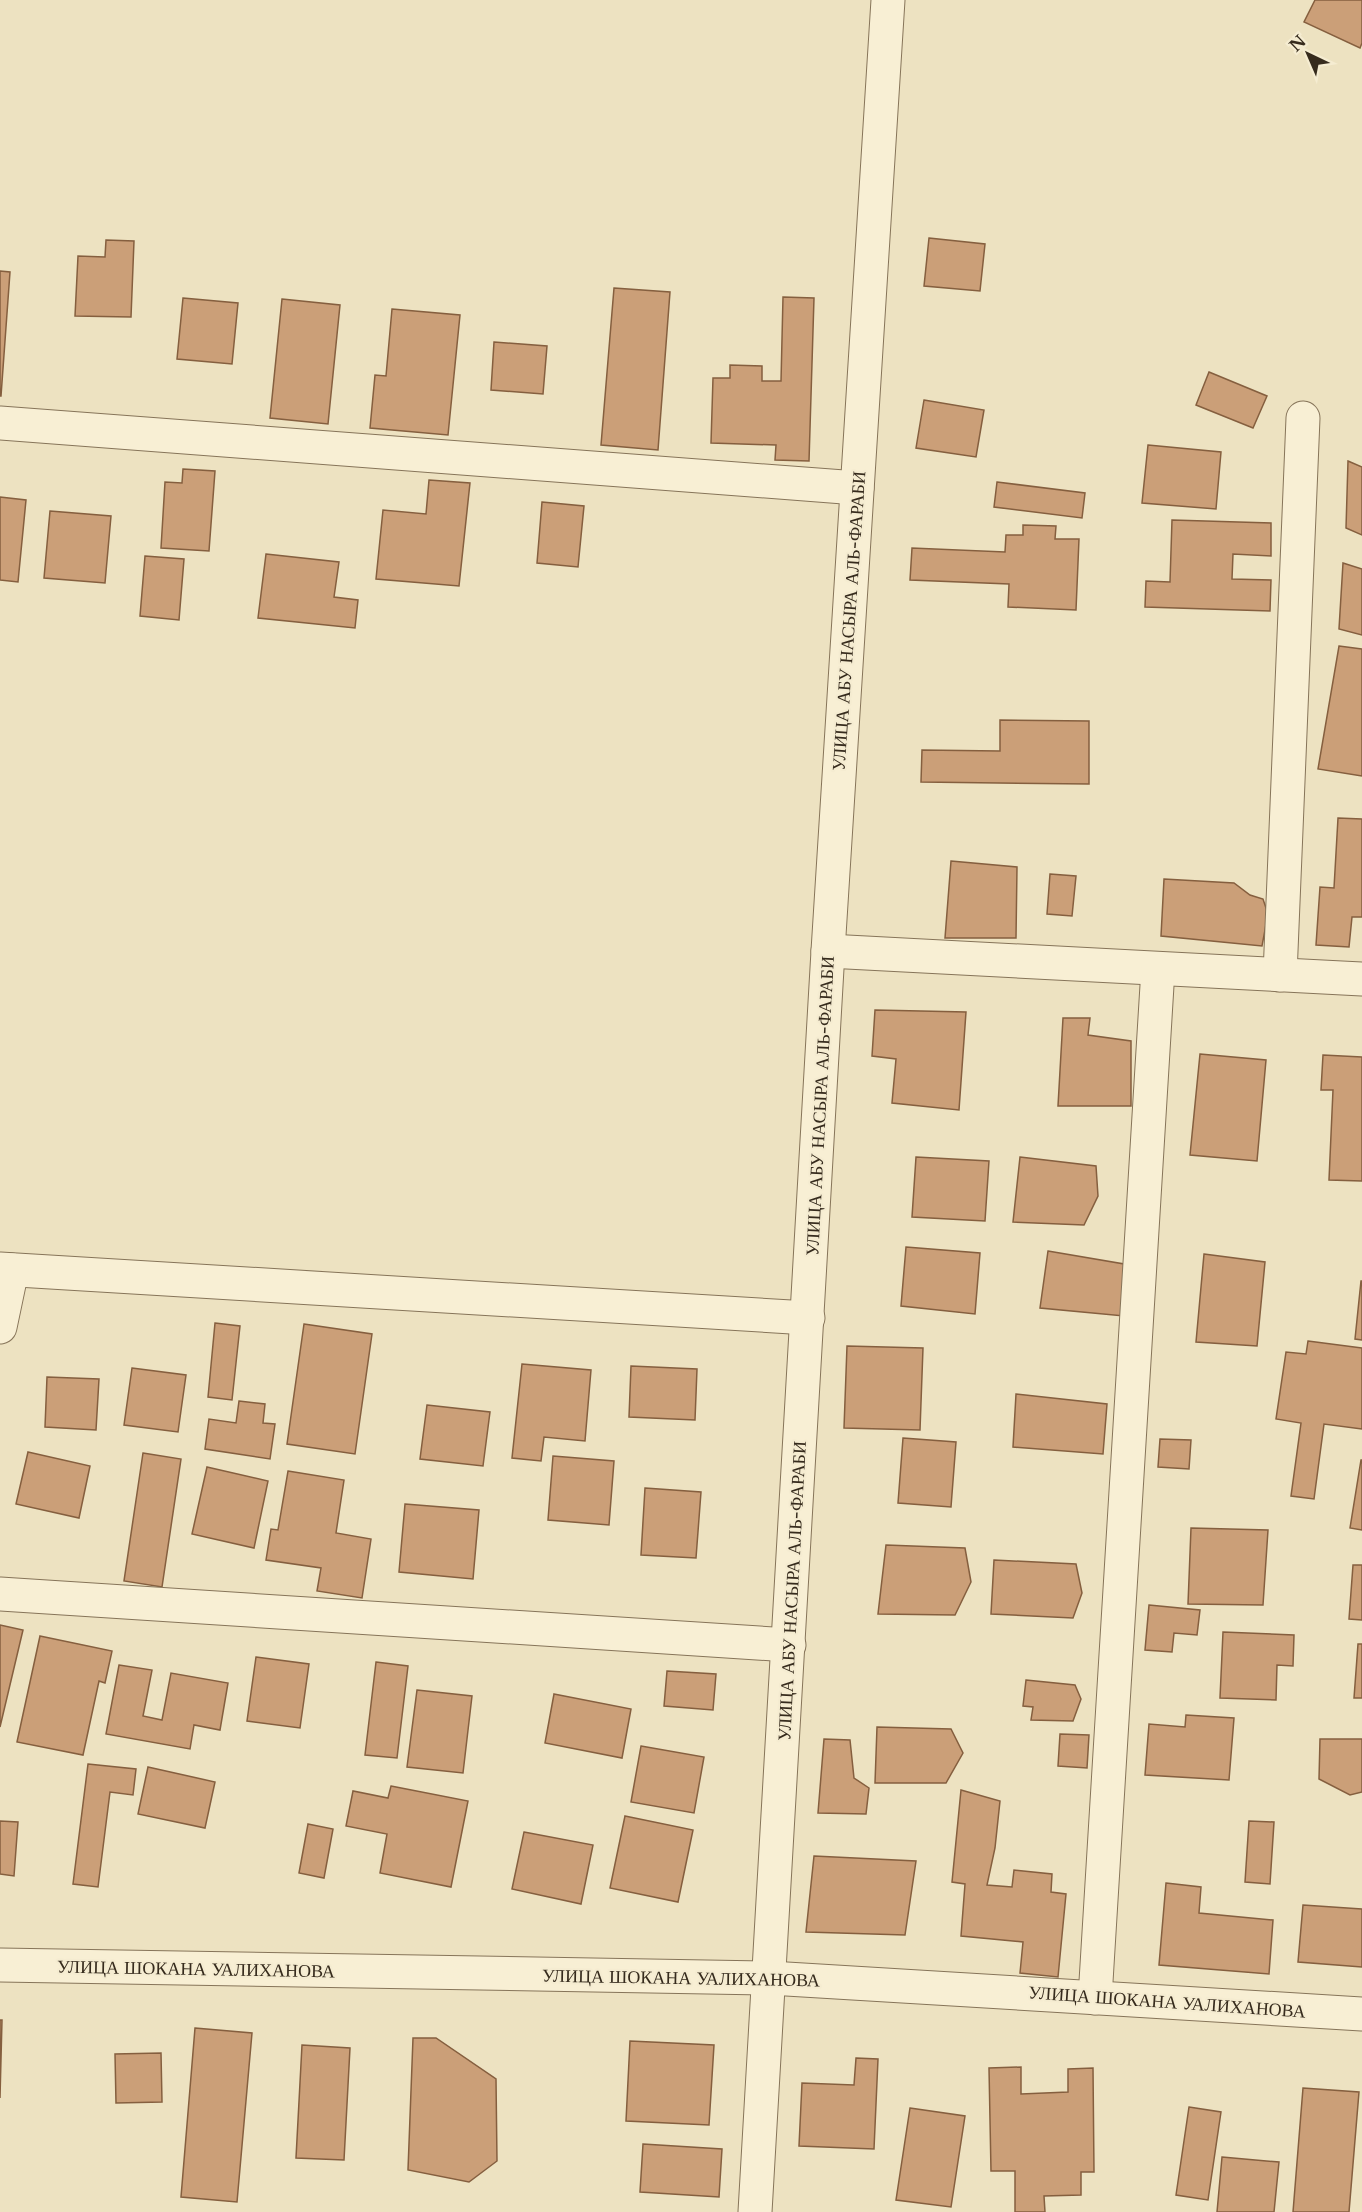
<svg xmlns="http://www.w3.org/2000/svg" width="1362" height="2212" viewBox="0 0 1362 2212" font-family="'Libre Baskerville',serif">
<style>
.building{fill:#cb9f78;stroke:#855f3f;stroke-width:1.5}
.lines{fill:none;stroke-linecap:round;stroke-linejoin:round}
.minor-casing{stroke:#867459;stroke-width:35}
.tertiary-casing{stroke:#867459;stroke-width:35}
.minor{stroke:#f8efd4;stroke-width:33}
.tertiary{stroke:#f8efd4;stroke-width:33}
.labels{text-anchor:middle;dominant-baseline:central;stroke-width:4.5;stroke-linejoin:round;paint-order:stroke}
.street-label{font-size:18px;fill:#362b1d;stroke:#f5ecd1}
</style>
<rect width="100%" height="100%" fill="#ede2c1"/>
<g class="building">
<polygon points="1315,0 1362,0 1362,43 1360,48 1304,22"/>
<polygon points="929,238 985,244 980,291 924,286"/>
<polygon points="106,240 134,241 131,317 75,316 78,256 105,257"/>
<polygon points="0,271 10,272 1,396 0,396"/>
<polygon points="614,288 670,292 658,450 601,445"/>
<polygon points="783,297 814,298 809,461 775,460 776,445 711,443 713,378 730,378 730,365 762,366 762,381 781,381"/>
<polygon points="183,298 238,303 232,364 177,359"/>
<polygon points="282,299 340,305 328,424 270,418"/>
<polygon points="392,309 460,315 448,435 370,428 375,375 386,376"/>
<polygon points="494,342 547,346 543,394 491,390"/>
<polygon points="1209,372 1267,396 1253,428 1196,405"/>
<polygon points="924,400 984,410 976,457 916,448"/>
<polygon points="1148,445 1221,452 1216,509 1142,503"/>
<polygon points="1348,461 1362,467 1362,535 1346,528"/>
<polygon points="183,469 215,471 209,551 161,548 165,482 182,483"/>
<polygon points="429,480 470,483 459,586 376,579 383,510 426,514"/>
<polygon points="997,482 1085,493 1082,518 994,507"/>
<polygon points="0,497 26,500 18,582 0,580"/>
<polygon points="542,502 584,506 578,567 537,563"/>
<polygon points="50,511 111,516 105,583 44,578"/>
<polygon points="1172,520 1271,523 1271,556 1233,554 1232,579 1271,580 1270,611 1145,607 1146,581 1170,582"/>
<polygon points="1023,525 1056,526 1055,539 1079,539 1076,610 1008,607 1009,584 910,580 912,548 1005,552 1006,535 1023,535"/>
<polygon points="266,554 339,562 334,597 358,600 355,628 258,618"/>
<polygon points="145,556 184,559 179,620 140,616"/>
<polygon points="1343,563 1362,569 1362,635 1339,629"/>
<polygon points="1339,646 1362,649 1362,776 1318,769"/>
<polygon points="1000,720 1089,721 1089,784 921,782 922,750 1000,751"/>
<polygon points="1338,818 1362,819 1362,917 1352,917 1349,947 1316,945 1320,887 1334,888"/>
<polygon points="951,861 1017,867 1016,938 945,938"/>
<polygon points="1050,874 1076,876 1072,916 1047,914"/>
<polygon points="1164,879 1234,883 1250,895 1263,899 1268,914 1262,946 1161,936"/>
<polygon points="875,1010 966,1012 959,1110 892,1103 896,1059 872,1056"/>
<polygon points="1063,1018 1090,1018 1088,1035 1131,1041 1131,1106 1058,1106"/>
<polygon points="1200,1054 1266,1060 1257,1161 1190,1155"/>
<polygon points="1323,1055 1362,1057 1362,1181 1329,1180 1333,1090 1321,1090"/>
<polygon points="916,1157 989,1161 985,1221 912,1217"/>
<polygon points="1020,1157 1096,1166 1098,1196 1084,1225 1013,1222"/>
<polygon points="906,1247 980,1253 975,1314 901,1306"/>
<polygon points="1048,1251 1124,1264 1124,1316 1040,1308"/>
<polygon points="1204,1254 1265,1262 1257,1346 1196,1342"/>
<polygon points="1361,1281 1362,1281 1362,1340 1355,1339"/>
<polygon points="215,1323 240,1326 232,1400 208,1397"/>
<polygon points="304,1324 372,1334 355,1454 287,1444"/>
<polygon points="1308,1341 1362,1348 1362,1429 1324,1424 1314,1499 1291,1496 1301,1423 1276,1419 1286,1352 1306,1354"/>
<polygon points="847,1346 923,1348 920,1430 844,1428"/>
<polygon points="522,1364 591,1370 585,1441 544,1437 541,1461 512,1458"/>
<polygon points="631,1366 697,1369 695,1420 629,1417"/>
<polygon points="132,1368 186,1375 178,1432 124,1425"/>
<polygon points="47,1377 99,1379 96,1430 45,1427"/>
<polygon points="1016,1394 1107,1404 1103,1454 1013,1447"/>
<polygon points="239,1401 265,1404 263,1423 275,1424 270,1459 205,1449 209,1419 236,1423"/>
<polygon points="427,1405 490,1412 483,1466 420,1459"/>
<polygon points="903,1438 956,1442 951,1507 898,1503"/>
<polygon points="1160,1439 1191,1440 1189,1469 1158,1467"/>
<polygon points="28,1452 90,1466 79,1518 16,1504"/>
<polygon points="143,1453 181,1459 162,1587 124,1581"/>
<polygon points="553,1456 614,1461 609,1525 548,1520"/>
<polygon points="1361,1460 1362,1460 1362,1530 1350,1528"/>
<polygon points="207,1467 268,1481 254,1548 192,1534"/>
<polygon points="288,1471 344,1480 336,1533 371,1539 362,1598 317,1591 321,1568 266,1560 271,1529 278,1530"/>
<polygon points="645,1488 701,1492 696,1558 641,1555"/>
<polygon points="405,1504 479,1510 473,1579 399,1572"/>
<polygon points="1191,1528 1268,1530 1263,1605 1188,1604"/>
<polygon points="886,1545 965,1548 971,1582 955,1615 878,1614"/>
<polygon points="994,1560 1076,1564 1082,1593 1073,1618 991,1614"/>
<polygon points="1353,1565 1362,1565 1362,1620 1349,1619"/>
<polygon points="1149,1605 1200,1610 1197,1635 1174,1633 1172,1652 1145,1650"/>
<polygon points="0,1625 23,1630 0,1727"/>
<polygon points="1223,1632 1294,1635 1293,1666 1277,1665 1276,1700 1220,1698"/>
<polygon points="40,1636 112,1651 105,1683 99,1681 83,1755 17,1742"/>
<polygon points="1358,1644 1362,1644 1362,1698 1354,1698"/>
<polygon points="256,1657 309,1664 300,1728 247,1721"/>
<polygon points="376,1662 408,1666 397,1758 365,1755"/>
<polygon points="119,1665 152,1670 143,1716 162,1720 171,1673 228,1683 220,1730 194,1725 190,1749 106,1734"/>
<polygon points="667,1671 716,1674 713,1710 664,1706"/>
<polygon points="1026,1680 1075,1685 1081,1699 1073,1721 1031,1720 1033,1707 1023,1706"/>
<polygon points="417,1690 472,1696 463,1773 407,1767"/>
<polygon points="554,1694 631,1709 622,1758 545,1743"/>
<polygon points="1186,1715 1234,1718 1229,1780 1145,1775 1149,1724 1185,1727"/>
<polygon points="877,1727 951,1729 963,1753 946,1783 875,1783"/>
<polygon points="1060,1734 1089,1735 1087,1768 1058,1766"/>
<polygon points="824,1739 850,1740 854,1778 869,1788 866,1814 818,1813"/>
<polygon points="1320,1739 1362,1739 1362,1792 1350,1795 1319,1779"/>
<polygon points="641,1746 704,1757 694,1813 631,1802"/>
<polygon points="88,1764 136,1769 133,1795 110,1792 98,1887 73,1884"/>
<polygon points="148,1767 215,1782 205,1828 138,1814"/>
<polygon points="391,1786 468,1801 451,1887 380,1873 387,1834 346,1826 353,1791 388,1798"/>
<polygon points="961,1790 1000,1801 995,1848 987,1885 1012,1887 1014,1870 1052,1874 1051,1892 1066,1894 1058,1977 1020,1973 1023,1942 961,1936 965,1884 952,1882"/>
<polygon points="625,1816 693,1830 678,1902 610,1888"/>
<polygon points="0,1821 18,1822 14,1876 0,1874"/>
<polygon points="1249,1821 1274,1822 1270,1884 1245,1882"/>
<polygon points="308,1824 333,1829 324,1878 299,1873"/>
<polygon points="524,1832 593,1845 581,1904 512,1889"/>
<polygon points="814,1856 916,1861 905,1935 806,1932"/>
<polygon points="1166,1883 1201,1887 1199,1913 1273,1920 1269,1974 1159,1965"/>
<polygon points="1303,1905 1362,1909 1362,1967 1298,1962"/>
<polygon points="0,2020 2,2020 0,2098"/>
<polygon points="195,2028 252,2033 237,2202 181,2197"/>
<polygon points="413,2038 436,2038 496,2079 497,2161 469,2182 408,2170"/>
<polygon points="630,2041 714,2045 709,2125 626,2121"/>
<polygon points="302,2045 350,2048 344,2160 296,2158"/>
<polygon points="161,2053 162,2102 116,2103 115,2054"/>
<polygon points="856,2058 878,2059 874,2149 799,2146 802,2083 854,2085"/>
<polygon points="1021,2067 1021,2094 1068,2092 1068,2069 1093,2068 1094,2172 1081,2172 1081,2195 1044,2196 1045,2212 1015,2212 1015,2171 991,2171 989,2068"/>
<polygon points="1303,2088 1359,2092 1349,2212 1293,2212"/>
<polygon points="1189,2107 1221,2112 1208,2200 1176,2195"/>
<polygon points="910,2108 965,2116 951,2207 896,2200"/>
<polygon points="643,2144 722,2149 719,2197 640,2192"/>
<polygon points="1222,2157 1279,2162 1274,2212 1217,2212"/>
</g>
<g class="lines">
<defs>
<g id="minor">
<polyline points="0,423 857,488"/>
<polyline points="828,951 1362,979"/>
<polyline points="1280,975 1303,418"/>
<polyline points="0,1269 808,1318"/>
<polyline points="0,1327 12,1270"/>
<polyline points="0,1594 789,1645"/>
<polyline points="0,1965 770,1978 1362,2014"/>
<polyline points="1095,1998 1158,969"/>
</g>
<polyline id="tertiary" points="755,2212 828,951 888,0"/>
</defs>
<use href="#minor" class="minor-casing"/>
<use href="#tertiary" class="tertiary-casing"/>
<use href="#minor" class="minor"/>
<use href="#tertiary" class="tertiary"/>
</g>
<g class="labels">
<g class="street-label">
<text transform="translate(849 621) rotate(-86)">УЛИЦА АБУ НАСЫРА АЛЬ-ФАРАБИ</text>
<text transform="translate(820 1106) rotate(-87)">УЛИЦА АБУ НАСЫРА АЛЬ-ФАРАБИ</text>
<text transform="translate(792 1591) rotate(-87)">УЛИЦА АБУ НАСЫРА АЛЬ-ФАРАБИ</text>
<text transform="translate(196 1969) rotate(1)">УЛИЦА ШОКАНА УАЛИХАНОВА</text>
<text transform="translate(681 1978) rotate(1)">УЛИЦА ШОКАНА УАЛИХАНОВА</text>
<text transform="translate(1167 2002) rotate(4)">УЛИЦА ШОКАНА УАЛИХАНОВА</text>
</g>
</g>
<g transform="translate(1308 54) rotate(316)" stroke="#f5ecd1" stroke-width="4.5" paint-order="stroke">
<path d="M0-4.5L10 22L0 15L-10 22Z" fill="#362b1d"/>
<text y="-9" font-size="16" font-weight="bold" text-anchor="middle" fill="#362b1d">N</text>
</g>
</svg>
